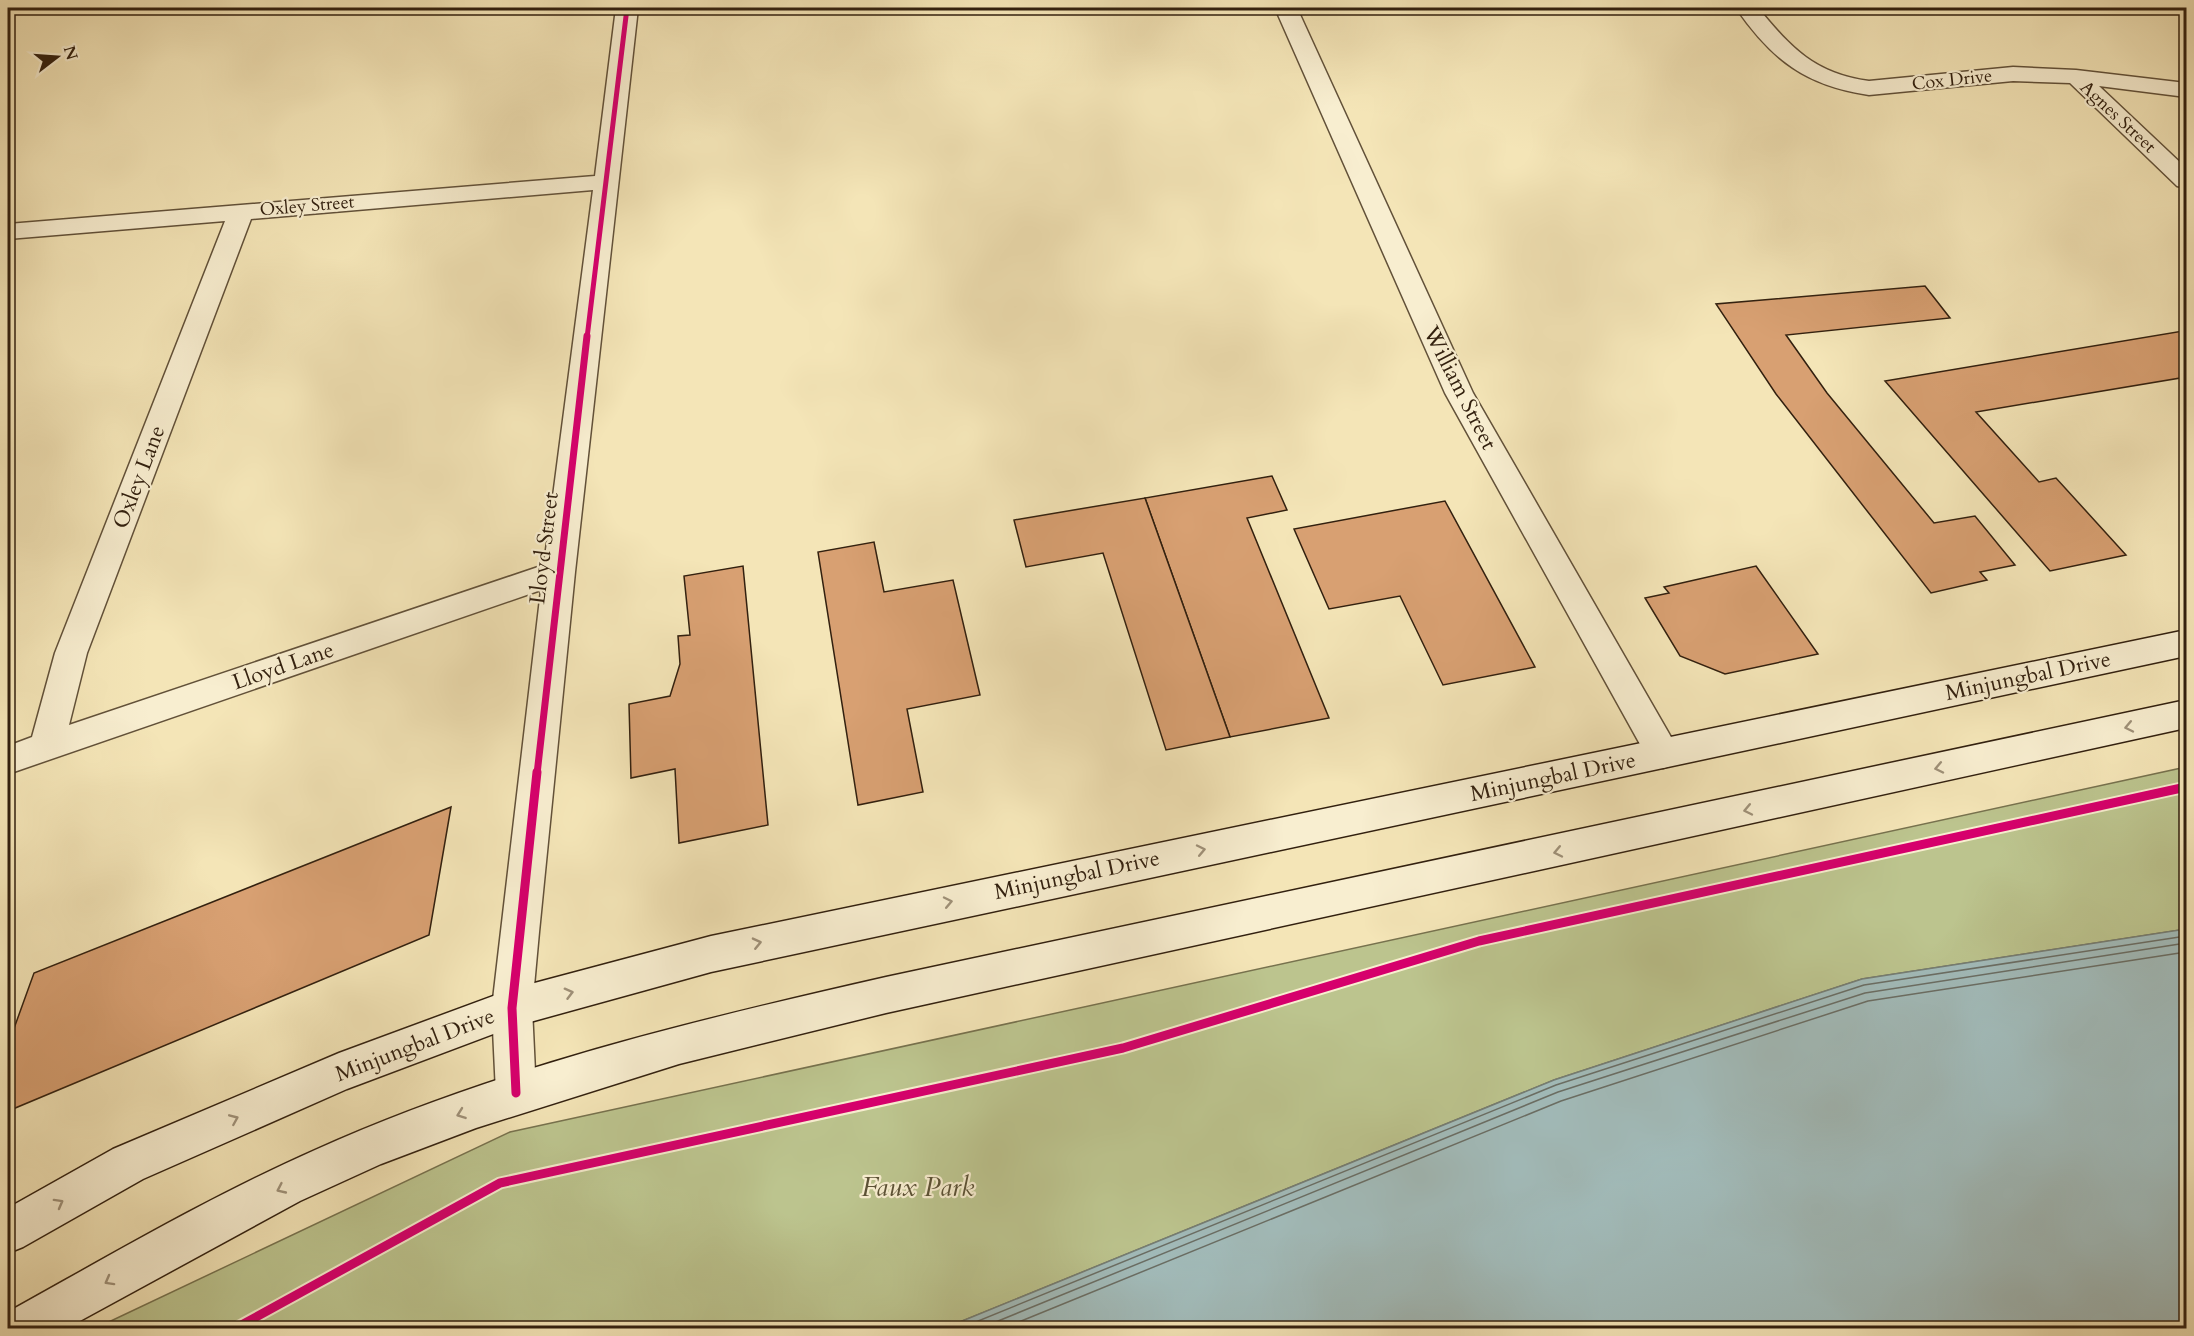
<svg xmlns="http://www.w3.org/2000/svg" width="2194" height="1336" viewBox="0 0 2194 1336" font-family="Cardo,serif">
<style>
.green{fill:#bcc48e;stroke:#77724e;stroke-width:1.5}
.water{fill:#a2bcbb;stroke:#757e76;stroke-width:1.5}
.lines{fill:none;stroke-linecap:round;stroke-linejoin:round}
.shore{stroke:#6a6e65;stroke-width:1.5}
.building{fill:#d8a072;stroke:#32200f;stroke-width:1.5}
.minor-casing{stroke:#625139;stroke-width:3}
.secondary-casing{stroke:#32200f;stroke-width:3}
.minor{fill:#f8eed0;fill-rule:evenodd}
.secondary{fill:#f8eed0;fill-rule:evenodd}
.cycleway-far2-casing{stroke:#f8eed0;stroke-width:8}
.cycleway-far1-casing{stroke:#f8eed0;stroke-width:10}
.cycleway-casing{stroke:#f8eed0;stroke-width:13}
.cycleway-far2{stroke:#d6006c;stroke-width:5}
.cycleway-far1{stroke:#d6006c;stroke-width:7}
.cycleway{stroke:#d6006c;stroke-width:9}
.oneway{stroke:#9f9179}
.labels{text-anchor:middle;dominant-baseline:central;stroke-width:4.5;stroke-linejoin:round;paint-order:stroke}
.far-street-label{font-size:18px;fill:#32200f;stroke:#f8eed0}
.street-label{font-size:22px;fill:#32200f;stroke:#f8eed0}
.near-park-label{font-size:27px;font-style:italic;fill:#5b5135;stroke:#f8eed0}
</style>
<rect width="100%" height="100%" fill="#f4e5b7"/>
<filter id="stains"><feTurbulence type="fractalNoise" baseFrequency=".00333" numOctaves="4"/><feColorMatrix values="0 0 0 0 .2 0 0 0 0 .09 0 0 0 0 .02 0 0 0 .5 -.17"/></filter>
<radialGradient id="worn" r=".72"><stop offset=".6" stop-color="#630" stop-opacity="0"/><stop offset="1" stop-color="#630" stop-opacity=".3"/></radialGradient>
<polygon class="green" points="2186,767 2186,929 1862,979 1554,1080 945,1328 96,1328 510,1132"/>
<polygon class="water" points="2186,929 2186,1328 945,1328 1554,1080 1862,979"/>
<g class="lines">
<g class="shore">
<polyline points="961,1328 1556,1085 1864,985 2186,936"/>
<polyline points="981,1328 1558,1092 1865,993 2186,943"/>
<polyline points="1004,1328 1561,1101 1868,1001 2186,952"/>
</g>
</g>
<g class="building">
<polygon points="1925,286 1950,318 1786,335 1827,393 1934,523 1975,516 2015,565 1980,572 1987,580 1931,593 1776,394 1716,304"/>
<polygon points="2183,331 2186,335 2186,377 1976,412 2039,482 2056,478 2126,555 2050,571 1885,381"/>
<polygon points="1272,476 1287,510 1247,518 1329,718 1230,737 1145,498"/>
<polygon points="1145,498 1230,737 1166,750 1103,553 1026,567 1014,520"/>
<polygon points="1445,501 1535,667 1443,685 1400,596 1329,609 1294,529"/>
<polygon points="874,542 884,592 953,580 980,695 907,709 923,792 858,805 818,552"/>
<polygon points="743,566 768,825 679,843 675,769 631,778 629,704 670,696 680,664 678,636 690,635 684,576"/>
<polygon points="1756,566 1818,654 1725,674 1680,656 1645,598 1669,593 1664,587"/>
<polygon points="451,807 429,935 8,1111 8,1045 34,973"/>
</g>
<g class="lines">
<defs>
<g id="minor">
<path d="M616,8H638L575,572L539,932L532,1008L536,1093L530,1107L516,1113L502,1107L496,1093L492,1008L541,590L8,774V746L32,737L55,653L225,221L8,239V224L595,176ZM593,190L544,565L69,725L87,653L251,219Z"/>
<polygon points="1275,8 1297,8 1473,393 1675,744 1680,754 1675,764 1663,768 1651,764 1445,393"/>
<path d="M1736,8H1758C1791,48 1815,74 1869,81L2013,67L2076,70L2186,83V97L2099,86L2186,168V188L2177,186L2070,83L2013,81L1869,95C1806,86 1772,60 1736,8Z"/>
</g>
<g id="secondary">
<polygon points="2186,630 2186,656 711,972 512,1027 347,1089 143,1179 23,1247 8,1253 8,1208 113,1149 339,1053 512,989 711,936"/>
<path d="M2186,700V728L886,1013L679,1064L476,1128L381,1164L300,1201L67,1328H8V1312C109,1256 209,1197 315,1150C497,1068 692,1021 886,977Z"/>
</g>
</defs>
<use href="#minor" class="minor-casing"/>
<use href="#secondary" class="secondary-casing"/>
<use href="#minor" class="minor"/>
<use href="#secondary" class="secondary"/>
<defs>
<polyline id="cycleway-far2" points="587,338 627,8"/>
<polyline id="cycleway-far1" points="537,774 587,336"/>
<g id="cycleway">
<polyline points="516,1093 512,1008 537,772"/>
<polyline points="236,1328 500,1183 1123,1048 1479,941 2186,787"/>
</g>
</defs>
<use href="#cycleway-far2" class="cycleway-far2-casing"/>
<use href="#cycleway-far1" class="cycleway-far1-casing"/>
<use href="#cycleway" class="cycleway-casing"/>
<use href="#cycleway-far2" class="cycleway-far2"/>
<use href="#cycleway-far1" class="cycleway-far1"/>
<use href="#cycleway" class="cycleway"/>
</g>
<defs><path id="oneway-chevron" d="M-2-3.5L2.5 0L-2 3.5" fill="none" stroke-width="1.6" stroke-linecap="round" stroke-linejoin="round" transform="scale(1.5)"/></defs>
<g class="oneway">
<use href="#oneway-chevron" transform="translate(2129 727) rotate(168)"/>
<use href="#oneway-chevron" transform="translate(1939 768) rotate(168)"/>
<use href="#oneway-chevron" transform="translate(1748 810) rotate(168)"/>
<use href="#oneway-chevron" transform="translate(1201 850) rotate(-12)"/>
<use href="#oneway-chevron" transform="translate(1558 852) rotate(168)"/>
<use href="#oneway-chevron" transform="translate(948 902) rotate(-12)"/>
<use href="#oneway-chevron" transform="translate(757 943) rotate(-13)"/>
<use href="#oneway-chevron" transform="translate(569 993) rotate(-15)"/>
<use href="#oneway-chevron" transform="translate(461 1114) rotate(160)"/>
<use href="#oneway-chevron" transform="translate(234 1119) rotate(-23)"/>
<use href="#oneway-chevron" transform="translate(281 1189) rotate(155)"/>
<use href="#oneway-chevron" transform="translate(59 1203) rotate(-29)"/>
<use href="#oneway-chevron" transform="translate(109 1281) rotate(151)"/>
</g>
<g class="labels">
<g class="far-street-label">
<text transform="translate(1952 80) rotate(-6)">Cox Drive</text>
<text transform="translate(2118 117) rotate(43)">Agnes Street</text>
<text transform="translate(307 206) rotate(-5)">Oxley Street</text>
</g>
<g class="street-label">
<text transform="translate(1460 388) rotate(63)">William Street</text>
<text transform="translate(139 477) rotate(-69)">Oxley Lane</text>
<text transform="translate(544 548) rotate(-83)">Lloyd Street</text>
<text transform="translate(283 666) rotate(-19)">Lloyd Lane</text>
<text transform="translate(2028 676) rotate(-12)">Minjungbal Drive</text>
<text transform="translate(1553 777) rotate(-12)">Minjungbal Drive</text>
<text transform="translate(1077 875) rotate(-12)">Minjungbal Drive</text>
<text transform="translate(415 1045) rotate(-21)">Minjungbal Drive</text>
</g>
<g class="near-park-label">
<text x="918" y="1187">Faux Park</text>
</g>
</g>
<rect width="2194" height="1336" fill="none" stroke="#f4e5b7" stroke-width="30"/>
<rect x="9" y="9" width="2176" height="1318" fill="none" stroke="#32200f" stroke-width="3"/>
<rect x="15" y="15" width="2164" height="1306" fill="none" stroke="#32200f" stroke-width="1.5"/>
<g transform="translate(57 57) rotate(73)" stroke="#f8eed0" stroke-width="4.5" paint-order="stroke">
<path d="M0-4.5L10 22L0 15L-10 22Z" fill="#32200f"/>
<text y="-9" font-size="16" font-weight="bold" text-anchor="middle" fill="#32200f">N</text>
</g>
<rect width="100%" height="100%" filter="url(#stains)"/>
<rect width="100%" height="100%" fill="url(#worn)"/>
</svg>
